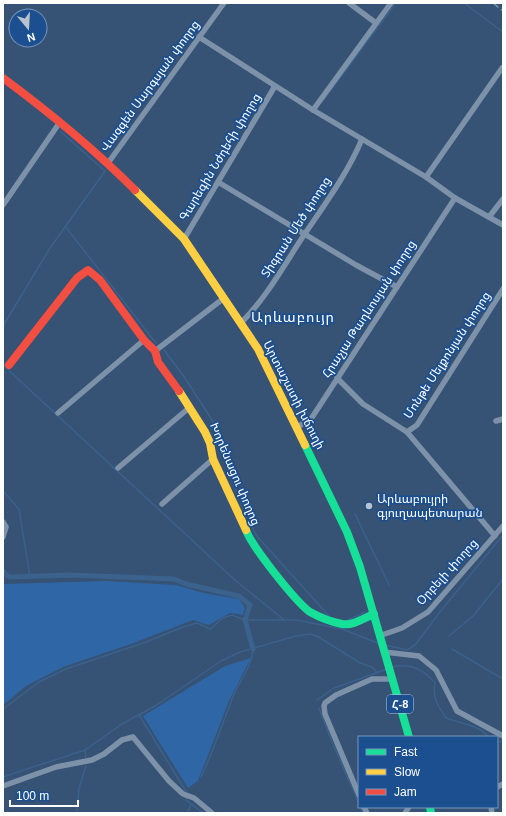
<svg xmlns="http://www.w3.org/2000/svg" width="506" height="816" viewBox="0 0 506 816" font-family="Helvetica,'Noto Sans Armenian',sans-serif">
<style>
.green{fill:#2f66a5}
.lines{fill:none;stroke-linecap:round;stroke-linejoin:round}
.stream{stroke:#3b618d;stroke-width:1.5}
.canal{stroke:#3b618d;stroke-width:5}
.street{stroke:#7d92a8;stroke-width:5.5}
.fast{stroke:#16e098;stroke-width:8}
.slow{stroke:#ffcf43;stroke-width:8}
.jam{stroke:#f24e42;stroke-width:8}
.rail{stroke:#7e92a7;stroke-width:1.5;stroke-dasharray:7 3;stroke-linecap:butt}
.poi-dot{fill:#b9c2ce;stroke:#1b4f8f;stroke-width:1.5}
.labels{text-anchor:middle;dominant-baseline:central;stroke-width:3.5;stroke-linejoin:round;paint-order:stroke}
.shield{fill:#1b4f8f;stroke:#bbcadd;stroke-width:1}
.shield-label{font-size:11px;font-weight:bold;fill:#fff}
.street-label{font-size:12px;fill:#fff;stroke:#1b4f8f}
.poi-label{font-size:12px;fill:#fff;stroke:#1b4f8f;text-anchor:start}
.quarter-label{font-size:14px;letter-spacing:1px;fill:#fff;stroke:#1b4f8f}
</style>
<rect width="100%" height="100%" fill="#365274"/>
<g class="green">
<polygon points="106,581 176,585 204,593 239,599 245,608 243,615 230,613 209,625 193,620 131,644 63,667 26,686 3,705 3,584"/>
<polygon points="251,658 229,701 198,781 188,788 143,716 225,666"/>
</g>
<g class="lines">
<g class="stream">
<polyline points="464,3 503,32"/>
<polyline points="322,102 396,3"/>
<polyline points="65,226 156,343"/>
<polyline points="3,326 50,248 105,171 61,132"/>
<polyline points="164,350 185,378 214,423 230,476 256,535 329,616"/>
<polyline points="3,365 236,581 283,619"/>
<polyline points="3,491 19,509 30,577"/>
<polyline points="355,514 389,585"/>
<polyline points="3,577 9,577"/>
<polyline points="348,620 365,612"/>
<polyline points="449,636 473,616 503,579"/>
<polyline points="385,645 407,650 415,645 440,612 503,535"/>
<polyline points="452,649 503,679"/>
<path d="M392,667C409,663 424,669 435,683C432,697 438,706 446,718C462,724 477,724 489,737"/>
<polyline points="317,700 334,688 387,669"/>
<path d="M319,708C330,741 346,772 359,804"/>
<polyline points="3,709 39,682 66,669 146,642 183,627 197,623 210,629 223,618 232,615 245,620 296,620 342,629 380,644"/>
<polyline points="139,715 187,793"/>
<polyline points="497,741 503,742"/>
<polyline points="85,750 86,759"/>
<polyline points="3,777 85,750 122,724 155,706 221,661 240,652 296,636 310,634 317,636 360,663 372,667 377,672"/>
<path d="M201,777C214,750 223,722 234,694C241,679 252,666 253,649"/>
<polyline points="187,797 186,800 203,813"/>
<polyline points="360,807 363,813"/>
<polyline points="77,813 79,788 86,766"/>
<polyline points="187,813 191,804"/>
</g>
<polyline class="canal" points="3,571 9,577 71,575 174,579 186,584 239,596 250,605 245,620 253,649"/>
<g class="street">
<polyline points="349,3 376,23"/>
<polyline points="199,37 313,110 426,177 455,198 503,225"/>
<polyline points="313,110 391,3"/>
<polyline points="108,163 224,3"/>
<polyline points="426,177 502,68"/>
<polyline points="218,182 356,265 397,287"/>
<polyline points="3,205 60,122"/>
<polyline points="489,217 503,199"/>
<polyline points="184,239 275,86"/>
<path d="M241,323C265,299 282,269 300,241C322,208 347,175 362,139"/>
<polyline points="155,351 224,298"/>
<polyline points="337,378 363,404 407,432 495,536"/>
<polyline points="58,413 144,340"/>
<polyline points="496,421 503,419"/>
<polyline points="297,427 311,419 455,198"/>
<polyline points="407,432 417,425 503,289"/>
<polyline points="118,468 190,407"/>
<polyline points="162,504 213,459"/>
<polyline points="3,522 6,527 3,537"/>
<polyline points="379,636 402,628 428,612 503,526"/>
<polyline points="384,652 419,656 436,670 457,711 503,736"/>
<polyline points="3,786 56,767 92,760 104,754 122,740 133,737 169,781 183,794 194,798 212,813"/>
<polyline points="497,787 503,784"/>
<polyline points="359,795 325,714 324,706 325,703 336,695 372,679 393,679"/>
<polyline points="364,807 367,813"/>
<polyline points="491,807 492,813"/>
<polyline points="405,813 409,807"/>
</g>
<g class="fast">
<polyline points="305,445 347,532 360,567 409,737"/>
<path d="M246,530C252,547 296,602 310,612C319,617 332,622 342,624C353,626 364,618 374,614"/>
<polyline points="430,807 431,813"/>
</g>
<g class="slow">
<polyline points="135,190 184,239 258,349 305,445"/>
<polyline points="179,391 205,432 210,443 213,459 246,530"/>
</g>
<g class="jam">
<path d="M3,78C49,112 94,149 135,190"/>
<polyline points="9,365 77,278 88,270 100,280 144,340 155,351 158,362 179,391"/>
</g>
<polyline class="rail" points="493,3 503,11"/>
</g>
<circle class="poi-dot" cx="369" cy="506" r="4"/>
<g class="labels">
<rect class="shield" x="387" y="695" width="26" height="18" rx="3"/>
<g class="shield-label">
<text x="400" y="704">Հ-8</text>
</g>
<g class="street-label">
<text transform="translate(150 86) rotate(-54)">Վազգեն Սարգսյան փողոց</text>
<text transform="translate(220 157) rotate(-59)">Գարեգին Նժդեհի փողոց</text>
<text transform="translate(296 227) rotate(-57)">Տիգրան Մեծ փողոց</text>
<text transform="translate(369 309) rotate(-57)">Հրաչյա Թադևոսյան փողոց</text>
<text transform="translate(447 355) rotate(-57)">Մոնթե Մելքոնյան փողոց</text>
<text transform="translate(294 395) rotate(63)">Արտաշատի խճուղի</text>
<text transform="translate(235 474) rotate(67)">Խորենացու փողոց</text>
<text transform="translate(447 572) rotate(-48)">Օրբելի փողոց</text>
</g>
<g class="poi-label">
<text x="377" y="499">Արևաբույրի<tspan x="377" dy="14">գյուղապետարան</tspan></text>
</g>
<g class="quarter-label">
<text x="293" y="317">Արևաբույր</text>
</g>
</g>
<rect width="506" height="816" fill="none" stroke="#ffffff" stroke-width="8"/>
<rect x="358" y="736" width="140" height="72" fill="#1b4f8f" stroke="#7695bc"/>
<rect x="366" y="749" width="20" height="6" fill="#16e098" stroke="#7695bc"/>
<text x="394" y="756" font-size="12" fill="#ffffff">Fast</text>
<rect x="366" y="769" width="20" height="6" fill="#ffcf43" stroke="#7695bc"/>
<text x="394" y="776" font-size="12" fill="#ffffff">Slow</text>
<rect x="366" y="789" width="20" height="6" fill="#f24e42" stroke="#7695bc"/>
<text x="394" y="796" font-size="12" fill="#ffffff">Jam</text>
<g transform="translate(28 28) rotate(162)"><circle r="19" fill="#1b4f8f" stroke="#7695bc"/>
<path d="M0-3L7 15L0 10L-7 15Z" fill="#b9c2ce"/>
<text y="-6" font-size="11" font-weight="bold" text-anchor="middle" fill="#ffffff">N</text>
</g>
<path d="M10 800v6h68v-6" fill="none" stroke="#ffffff" stroke-width="2"/>
<text x="16" y="800" font-size="12" fill="#ffffff" stroke="#1b4f8f" stroke-width="3" paint-order="stroke">100 m</text>
</svg>
